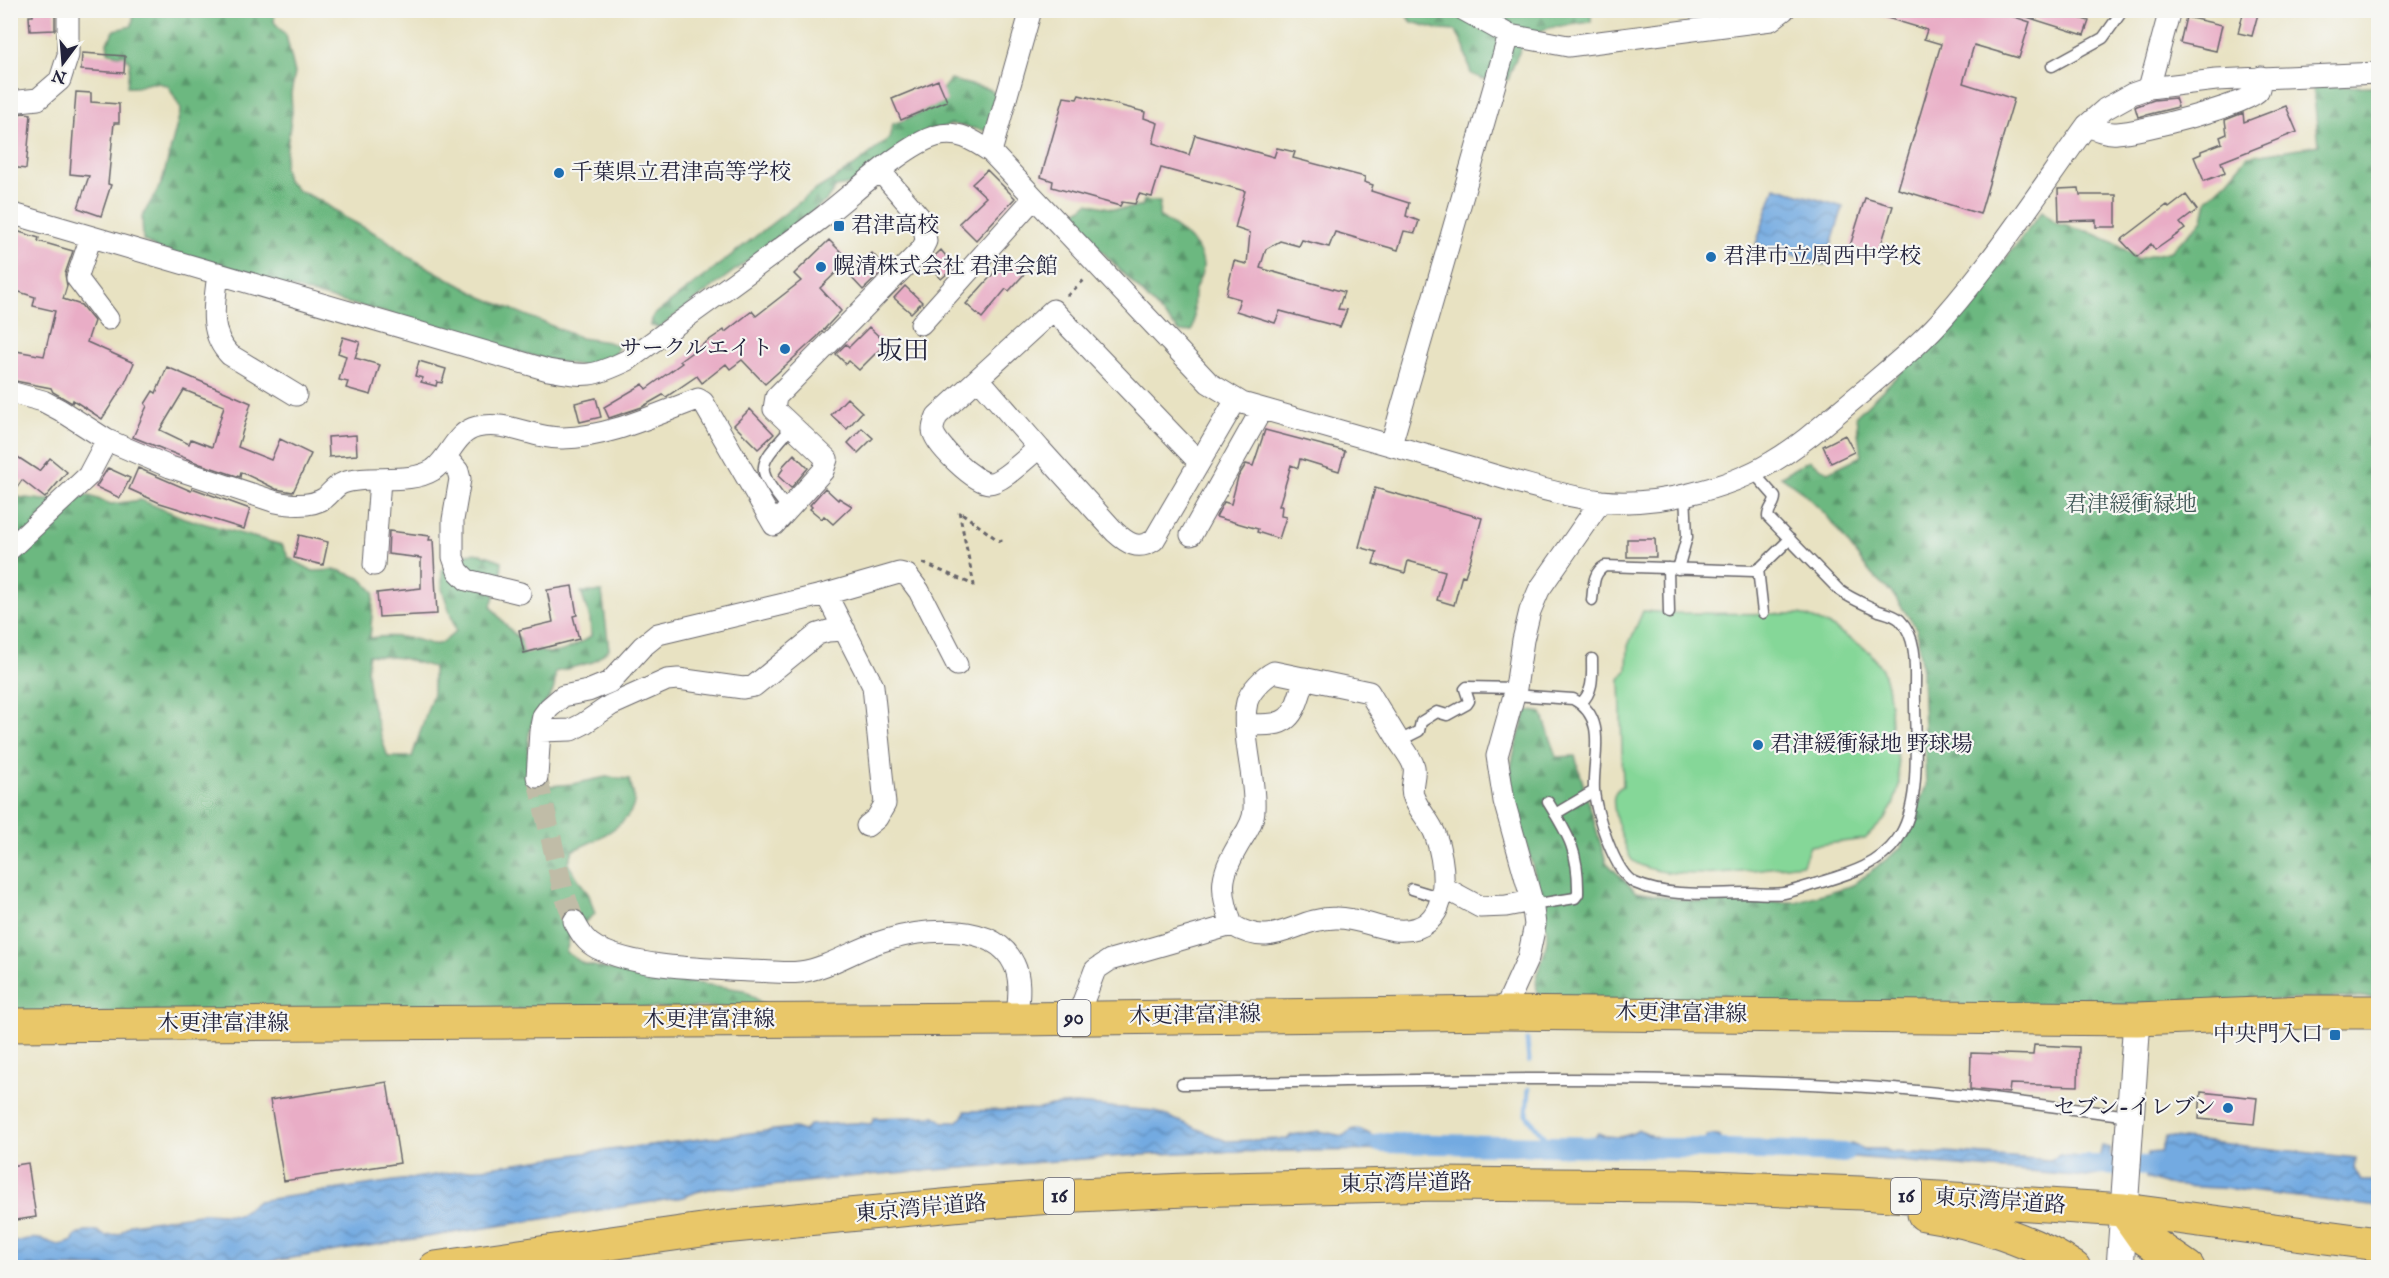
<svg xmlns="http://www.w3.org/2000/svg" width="2389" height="1278" viewBox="0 0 2389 1278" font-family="'IM FELL English','Noto Serif JP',serif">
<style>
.grass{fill:#85d798;stroke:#547c6a;stroke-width:1.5}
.forest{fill:url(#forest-firs);stroke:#476d5e;stroke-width:1.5;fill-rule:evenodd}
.water{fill:url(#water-waves);stroke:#4a668e;stroke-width:1.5}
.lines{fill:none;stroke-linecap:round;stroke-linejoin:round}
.stream{stroke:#73aae1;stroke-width:5}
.canal{stroke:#73aae1;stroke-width:20}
.building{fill:#e9adc6;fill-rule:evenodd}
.minor-tunnel{stroke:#c0bca7;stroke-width:21;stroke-dasharray:21 10;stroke-linecap:butt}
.service-casing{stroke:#67656a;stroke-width:13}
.minor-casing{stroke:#67656a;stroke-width:23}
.tertiary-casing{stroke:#67656a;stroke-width:29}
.primary-casing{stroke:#67656a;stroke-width:35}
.trunk-casing{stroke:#67656a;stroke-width:35}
.path{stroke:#67656a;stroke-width:3;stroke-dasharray:4.5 4.5;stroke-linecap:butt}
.service{stroke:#fff;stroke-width:10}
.minor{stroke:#fff;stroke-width:21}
.tertiary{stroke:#fff;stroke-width:27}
.primary{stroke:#e9c769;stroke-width:33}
.trunk{stroke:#e9c769;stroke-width:33}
.poi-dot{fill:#1f6fb2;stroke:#f6f6f2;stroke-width:2}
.labels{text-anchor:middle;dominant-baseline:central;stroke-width:4.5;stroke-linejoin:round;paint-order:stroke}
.shield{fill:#f6f6f2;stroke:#626272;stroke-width:1.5}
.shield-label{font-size:21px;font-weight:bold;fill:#22223b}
.poi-label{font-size:22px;fill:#22223b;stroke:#f6f6f2;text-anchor:start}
.park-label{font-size:22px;fill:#405857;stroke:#f6f6f2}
.street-label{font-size:22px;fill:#22223b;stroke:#f6f6f2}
.quarter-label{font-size:26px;fill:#22223b;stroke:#f6f6f2}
</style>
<defs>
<pattern id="forest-firs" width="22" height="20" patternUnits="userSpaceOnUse" patternTransform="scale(1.5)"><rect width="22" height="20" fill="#6cb880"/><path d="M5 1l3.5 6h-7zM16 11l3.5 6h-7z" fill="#58956a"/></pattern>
<pattern id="water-waves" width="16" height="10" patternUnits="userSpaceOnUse" patternTransform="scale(1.5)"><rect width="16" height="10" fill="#73aae1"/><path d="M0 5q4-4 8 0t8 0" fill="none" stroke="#5e8ab8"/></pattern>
</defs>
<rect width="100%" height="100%" fill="#f6f6f2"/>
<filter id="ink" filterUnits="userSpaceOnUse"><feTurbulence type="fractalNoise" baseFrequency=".0167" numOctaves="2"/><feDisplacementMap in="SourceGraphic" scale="12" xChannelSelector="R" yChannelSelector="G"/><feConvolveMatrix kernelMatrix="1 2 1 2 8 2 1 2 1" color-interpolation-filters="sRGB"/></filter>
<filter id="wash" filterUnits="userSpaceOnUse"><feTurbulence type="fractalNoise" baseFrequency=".008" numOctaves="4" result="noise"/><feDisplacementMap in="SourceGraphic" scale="24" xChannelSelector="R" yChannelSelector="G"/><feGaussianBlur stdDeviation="1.35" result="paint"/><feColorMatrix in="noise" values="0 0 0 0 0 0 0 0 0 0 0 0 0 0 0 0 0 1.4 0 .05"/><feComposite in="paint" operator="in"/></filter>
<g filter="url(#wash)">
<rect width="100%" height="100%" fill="#e8e2c2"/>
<path class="grass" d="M1643 611 1669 613 1801 614 1832 627 1870 652 1882 669 1887 685 1890 706 1891 728 1898 762 1899 785 1893 806 1884 820 1865 839 1810 846 1803 864C1761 868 1664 886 1632 860 1628 856 1616 820 1615 813 1613 803 1611 791 1623 786L1620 679 1627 670 1628 646Z"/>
<path class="forest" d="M134 11H275L274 22 286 35 295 73 291 93 292 112 284 167 287 180 297 190 321 201 346 218 384 238 407 256 482 297 581 338 608 342 618 346 614 361 585 366 548 360 494 346 445 328 332 299 158 249 143 240 142 217 162 182 181 109 168 86C145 77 144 90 127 87L130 61 108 51 107 42 115 30 132 26Z
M1403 11H1591V22C1537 30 1527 23 1508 80L1483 79 1471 74 1464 47 1456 31 1441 30 1412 22Z
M950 80 989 89 998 95 987 131 951 124 924 136 853 184 836 187 826 201 660 327 650 326 653 316 814 191 850 169 889 139 893 124C924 114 930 104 950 80Z
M2378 86V997L1983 1009 1543 1004C1525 976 1549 960 1547 934 1544 900 1533 868 1523 835 1517 817 1509 796 1510 777 1512 754 1520 732 1527 710L1542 713 1557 757 1575 756 1606 862 1636 892 1698 902H1795L1853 885 1901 848 1926 786 1922 673 1917 629 1892 593 1871 574 1827 516 1799 489 1781 476 1809 460 1828 472 1861 456 1856 416 1971 304 2042 211 2058 224 2090 232 2119 245 2137 259 2171 251 2203 220 2207 200 2228 180 2248 156 2319 145 2313 87Z
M1144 200 1160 202 1159 216C1175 227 1205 245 1203 268 1202 277 1195 285 1194 294 1192 308 1197 318 1192 331L1180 332 1062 210 1078 211 1088 203C1107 208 1122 212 1142 206Z
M87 495 111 504 141 500 184 518 282 545 289 558 313 571 338 570 360 578 374 592 370 638C383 636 395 636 408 638 433 641 433 654 456 631L442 589V570C468 549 472 550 502 561L501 574 491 606C501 621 524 648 543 652 560 656 577 645 591 636L590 619 581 592H602L609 649 593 662 555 672C556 697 548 696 537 714 526 729 527 752 529 769L549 786 573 784 606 777 629 779C631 786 635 796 634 802 632 824 591 843 573 850L568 864 589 895 595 914 571 933 566 952 584 964 632 974 744 990 767 1007 11 1014 10 496C37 500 61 503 87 495ZM369 655 401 658 433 667V693L412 757H388C379 732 362 679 369 655Z"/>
<path class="water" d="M1775 187 1843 207 1825 265 1756 244Z
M1076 1104 1155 1111 1226 1141 1287 1139 1291 1135 1319 1131 1343 1136C1360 1121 1362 1134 1378 1137 1387 1138 1398 1136 1407 1136V1150L1200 1152 1123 1156 867 1175 753 1188 718 1187 696 1192 684 1197 233 1267H11V1243C19 1241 31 1237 40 1239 56 1242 52 1249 73 1241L75 1236 85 1231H97L105 1236 119 1234 131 1224 206 1213 238 1215 258 1201 585 1153 783 1129 795 1128 804 1131 809 1125 856 1123 871 1124 874 1118 935 1116 944 1122H956L963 1117 965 1111 1040 1109 1051 1106Z
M1639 1130C1647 1132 1649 1135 1656 1138 1662 1140 1669 1139 1675 1139 1686 1139 1694 1142 1704 1143L1707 1136 1713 1135 1720 1137 1724 1145 1730 1149 1567 1146 1572 1139 1593 1140 1598 1133C1612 1139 1626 1138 1639 1130Z
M2165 1137 2356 1158 2355 1170 2361 1181H2378V1207L2232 1189 2166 1185 2146 1178 2148 1153 2160 1152Z
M1851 1144 1864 1149H1885L1891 1152 1937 1154 1946 1152 2049 1160 2060 1155 2099 1159 2102 1146 2111 1148 2107 1173 2087 1177 1819 1154V1152L1846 1148Z"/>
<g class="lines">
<path class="stream" d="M1527 1040 1529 1061
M1529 1089 1527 1115 1550 1145"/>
<path class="canal" d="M1381 1143 1730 1149 1844 1153
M2083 1165 2155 1166 2173 1168"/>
</g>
<g id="blocks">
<path class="building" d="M33 10H55V30L30 31 29 16H33Z
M1875 10H1993L2030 22 2019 58 1974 45 1963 83 2014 99 1980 214 1898 189 1941 44 1924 39 1927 30 1874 14Z
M2017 10H2053L2089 21 2084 35 2017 14Z
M2244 10H2259L2252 36 2238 33Z
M2186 17 2222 25 2216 51 2180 43Z
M82 53 125 56 124 73 81 70Z
M938 80 947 101 901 120 892 99Z
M76 92 91 93V102L119 104V123H114L108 184 111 185 101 216 78 208 89 176 70 174Z
M1079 95 1145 112 1144 118 1158 123 1153 143 1189 155 1195 135 1274 157 1277 148 1295 152 1293 158 1365 177 1364 182 1373 185 1371 191 1409 203 1406 216 1419 221 1415 233 1404 231 1398 250 1335 232 1329 247 1302 240 1299 246 1280 241 1266 249 1260 268 1344 292 1338 309 1347 310 1340 327 1280 311 1275 323 1236 311 1240 299 1226 295 1234 261 1247 264 1250 233 1235 228 1245 191 1161 168 1152 197 1139 194 1135 204 1122 202 1120 206 1052 187 1053 181 1041 177 1064 97 1077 99Z
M2175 98 2178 107 2138 117 2135 107 2137 106 2154 100Z
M2286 106 2297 132 2221 162 2225 173 2204 181 2194 157 2201 154V151L2222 143 2220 137 2227 134 2225 120 2243 113 2244 122Z
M24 113 31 114 26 169 10 167V115Z
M987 170 1015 198 976 240 959 223 986 197 972 184Z
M2079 188 2080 195H2116V227H2096V220L2059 221 2058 189Z
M2186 195 2197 210 2180 223 2185 229 2155 250 2151 244 2137 257 2121 240 2167 205 2169 208Z
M1865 198 1893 206 1878 255 1850 246Z
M13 230 39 238 38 241 73 251 65 274 67 286 63 299 81 305 94 321 87 342 134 363 124 385 102 419 73 400 72 403 53 392 51 388 10 380V350L44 356 55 311 33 306 35 297 10 289V238Z
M829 240 849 260 820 288 841 311 817 337 765 384 742 360 730 369 726 364 702 383 697 376 666 397 663 395 642 407 609 418 604 407 643 384 646 389 682 363 680 361 699 347 724 330 725 332 752 311 756 316 801 281 794 274Z
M941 250 955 267 941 279 927 263Z
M872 253 886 268 863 290 849 275Z
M1009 256 1026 272 1009 291 1006 289 982 318 966 304Z
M905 286 922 302 911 313 894 298Z
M869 327 886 343 859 370 849 361 846 364 836 354 846 344 849 347Z
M343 337 360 342 355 358 380 365 371 395 346 388 348 382 339 380 346 356 338 353Z
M419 361 446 369 442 383 437 382 436 386 421 382 423 378 415 376Z
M167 367 251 403 238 447 271 460 280 439 311 454 293 492 276 489 241 472 240 477 200 464 133 437 147 406 145 404 153 391 156 393ZM184 390 224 406 212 447 191 439 189 444 160 430Z
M596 398 601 417 580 422 575 403Z
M847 398 862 412 847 429 831 415Z
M750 409 774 434 758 449 734 425Z
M862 428 873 438 858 453 848 443Z
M1265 430 1345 451 1339 471 1300 459 1298 468 1291 465 1279 506H1282L1281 516 1286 517 1279 539 1257 532 1258 529 1216 517 1224 502 1231 504 1238 477 1246 464 1253 466Z
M356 435 357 455 329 457 328 437Z
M1845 435 1854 452 1831 463 1823 446Z
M10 452 39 471 50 458 67 472 45 498 22 480 10 498Z
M794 454 808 468 791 488 778 476 783 469 782 467Z
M108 468 130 478 120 498 96 487Z
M138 468 191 491 192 488 250 509 244 529 160 503 129 489Z
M825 488 838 500 839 498 852 506 833 524 824 516 822 519 810 509 812 507 810 505Z
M1375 488 1482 518 1471 558 1465 576 1462 575 1454 605 1437 600 1445 571 1408 561 1405 573 1373 564 1377 552 1359 547Z
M389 531 430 536 429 540H433L437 614 379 617 377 593 421 588V558L388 554Z
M299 535 328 542 323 565 294 558Z
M1627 539H1655L1656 557H1627Z
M572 586 577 615 573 616 579 639 524 653 519 630 553 622 547 590Z
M2034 1045 2079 1047 2078 1086 2010 1084 2009 1093 1970 1089 1971 1053 2033 1055Z
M387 1082 400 1163 284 1181 270 1100Z
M2201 1092 2257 1098 2254 1124 2199 1119Z
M28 1163 36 1217 10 1221V1166Z"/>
</g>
</g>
<g filter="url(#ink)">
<use href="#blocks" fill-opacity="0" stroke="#67656a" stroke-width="1.5"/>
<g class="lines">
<path class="minor-tunnel" d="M537 777 563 890 574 921"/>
<g class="service-casing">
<path id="service" d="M2052 66 2103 38 2123 10
M788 509C753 466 757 467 793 426
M1668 568 1669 613
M1678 569 1687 537 1685 493
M1758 569 1763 613
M1592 600C1594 587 1592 573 1605 566L1754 571 1761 567 1790 539
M1514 695 1573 699C1609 718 1592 758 1594 790 1595 811 1615 874 1635 883 1669 898 1712 893 1748 893 1759 893 1773 895 1784 893 1794 891 1805 887 1815 884 1844 875 1878 867 1897 840 1922 806 1915 742 1915 702 1914 676 1920 640 1900 620 1895 615 1885 613 1879 611 1865 604 1851 599 1839 590L1768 517C1768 508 1775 505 1775 497L1753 472
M1581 703C1594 691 1592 676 1592 659
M1399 741 1419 731 1421 722 1437 712 1447 715 1467 704 1469 701 1465 689 1467 687 1516 688
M1555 814 1594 791
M1412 889 1432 895 1441 894
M1532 905 1575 898 1578 894C1579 852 1569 836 1548 802
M1182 1084C1405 1080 1628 1074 1850 1086 1944 1091 2037 1105 2131 1116"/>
</g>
<g class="minor-casing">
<path id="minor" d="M1464 10 1509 35 1568 46 1771 20 1784 10
M2149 88 2170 10
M10 102 38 99 60 80 68 55V10
M2087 125C2097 130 2106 134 2117 133 2138 132 2248 105 2258 91 2260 88 2260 81 2261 77
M991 152 1031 10
M10 213 548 370C586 377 593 377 628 360 693 312 760 265 824 216 852 195 904 145 936 136 958 130 973 140 991 152L1209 383 1242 403C1312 423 1382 443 1453 463 1501 477 1551 494 1601 501 1653 507 1728 489 1772 462 1806 442 1835 414 1865 390 1891 367 1921 344 1944 317 1996 258 2040 190 2087 125L2105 109 2132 94 2149 88 2216 80 2378 73
M91 237 77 278 108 319
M218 273C215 302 207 332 230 355L296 395
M921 324 1034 198
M979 379 1039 448
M10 392 43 401 60 410 107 440 170 467 276 502C291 505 311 507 325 498 331 493 335 486 343 483 368 474 409 485 433 470 450 458 455 432 477 427 507 420 533 439 563 438 609 437 654 415 698 399L703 402 774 525 823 471 827 459 774 409 776 397 922 249 926 241 923 221 880 171
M1391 445 1509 35
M446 457 458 471 460 479 453 520V557L458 571 467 580 520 593
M1199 462 1053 310 937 416C935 421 933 425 933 430 934 444 975 483 989 483 1002 483 1028 456 1039 448L1115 532C1127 543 1138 551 1154 540L1236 400
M1191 535 1262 409
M10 549 88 476 107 440
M374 565 380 479
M826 594 873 686 885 804 877 818 867 826
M1274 672 1369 692C1379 709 1390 726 1400 743 1405 750 1412 759 1414 767 1416 777 1409 788 1414 798 1419 811 1430 821 1435 834 1445 860 1452 916 1417 928 1389 937 1364 917 1336 918 1294 918 1275 951 1232 925 1218 887 1221 873 1242 839 1248 830 1254 818 1254 809 1256 778 1240 731 1247 702 1250 691 1264 677 1274 672Z
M1247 724C1292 728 1293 717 1305 678
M540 731 571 730 583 724 611 705 667 680 678 679 743 688 754 686 818 634 828 631 845 630
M537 777 540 731 543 716 549 708 563 696 588 691 610 682 642 647 658 634 826 594 899 573 907 575 919 591 957 665
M1443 887 1480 907 1506 906 1532 901
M574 921C580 932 585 942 597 948 640 969 702 968 750 971 766 971 784 974 800 972 830 968 857 948 886 940 924 929 994 921 1014 964 1022 980 1018 1002 1017 1019
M1503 1013 1528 958 1535 925 1532 901 1504 801 1497 756 1516 688 1523 640 1530 611 1539 590 1601 501
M1077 1018 1095 970 1110 960 1232 925"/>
</g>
<g class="tertiary-casing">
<path id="tertiary" d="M2120 1268 2137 1019"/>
</g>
<g class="primary-casing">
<path id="primary" d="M10 1025 1017 1019 1503 1013 2137 1019 2306 1012H2378"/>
</g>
<g class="trunk-casing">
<path id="trunk" d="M2124 1210 2143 1237 2188 1268
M1924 1214C1971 1221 2035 1241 2074 1268
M435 1268 723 1227 974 1203 1078 1195 1185 1190 1438 1184 1687 1186 1860 1193 2124 1210 2378 1244"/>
</g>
<path class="path" d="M1067 296 1084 280
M923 563 974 585 959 511 999 541 1006 539"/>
<use href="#service" class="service"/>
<use href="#minor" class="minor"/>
<use href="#tertiary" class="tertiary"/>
<use href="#primary" class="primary"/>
<use href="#trunk" class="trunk"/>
</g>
</g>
<g class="poi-dot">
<circle cx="559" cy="173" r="6"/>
<rect x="833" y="220" width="12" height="12" rx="3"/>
<circle cx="1711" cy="257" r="6"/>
<circle cx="821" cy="267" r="6"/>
<circle cx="785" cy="349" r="6"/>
<circle cx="1758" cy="745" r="6"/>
<rect x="2329" y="1029" width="12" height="12" rx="3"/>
<circle cx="2228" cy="1108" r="6"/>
</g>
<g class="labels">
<g class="shield">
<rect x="1057.5" y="1000" width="33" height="36" rx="4.5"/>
<rect x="1044" y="1178" width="30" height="36" rx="4.5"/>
<rect x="1891" y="1178" width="30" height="36" rx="4.5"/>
</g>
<g class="shield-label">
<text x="1074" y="1018">90</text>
<text x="1059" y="1196">16</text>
<text x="1906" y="1196">16</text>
</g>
<g class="poi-label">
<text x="571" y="173">千葉県立君津高等学校</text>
<text x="851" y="226">君津高校</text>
<text x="1723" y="257">君津市立周西中学校</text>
<text x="833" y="267">幌清株式会社 君津会館</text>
<text x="773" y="349" text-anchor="end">サークルエイト</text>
<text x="1770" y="745">君津緩衝緑地 野球場</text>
<text x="2323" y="1035" text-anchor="end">中央門入口</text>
<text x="2216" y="1108" text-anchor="end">セブン-イレブン</text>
</g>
<g class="park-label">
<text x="2131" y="505">君津緩衝緑地</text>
</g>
<g class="street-label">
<text transform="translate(1681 1014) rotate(1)">木更津富津線</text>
<text transform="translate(1195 1016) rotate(-1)">木更津富津線</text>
<text x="709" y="1020">木更津富津線</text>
<text x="223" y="1024">木更津富津線</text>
<text transform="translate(1406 1184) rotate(-1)">東京湾岸道路</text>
<text transform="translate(2000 1202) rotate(4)">東京湾岸道路</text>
<text transform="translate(921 1209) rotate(-5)">東京湾岸道路</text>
</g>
<g class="quarter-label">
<text x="903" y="351">坂田</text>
</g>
</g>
<rect width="2389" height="1278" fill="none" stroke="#f6f6f2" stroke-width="36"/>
<g transform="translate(63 63) rotate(196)" stroke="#f6f6f2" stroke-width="4.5" paint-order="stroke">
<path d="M0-4.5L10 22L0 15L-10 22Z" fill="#22223b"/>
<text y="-9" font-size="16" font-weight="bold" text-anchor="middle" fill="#22223b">N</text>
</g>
</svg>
